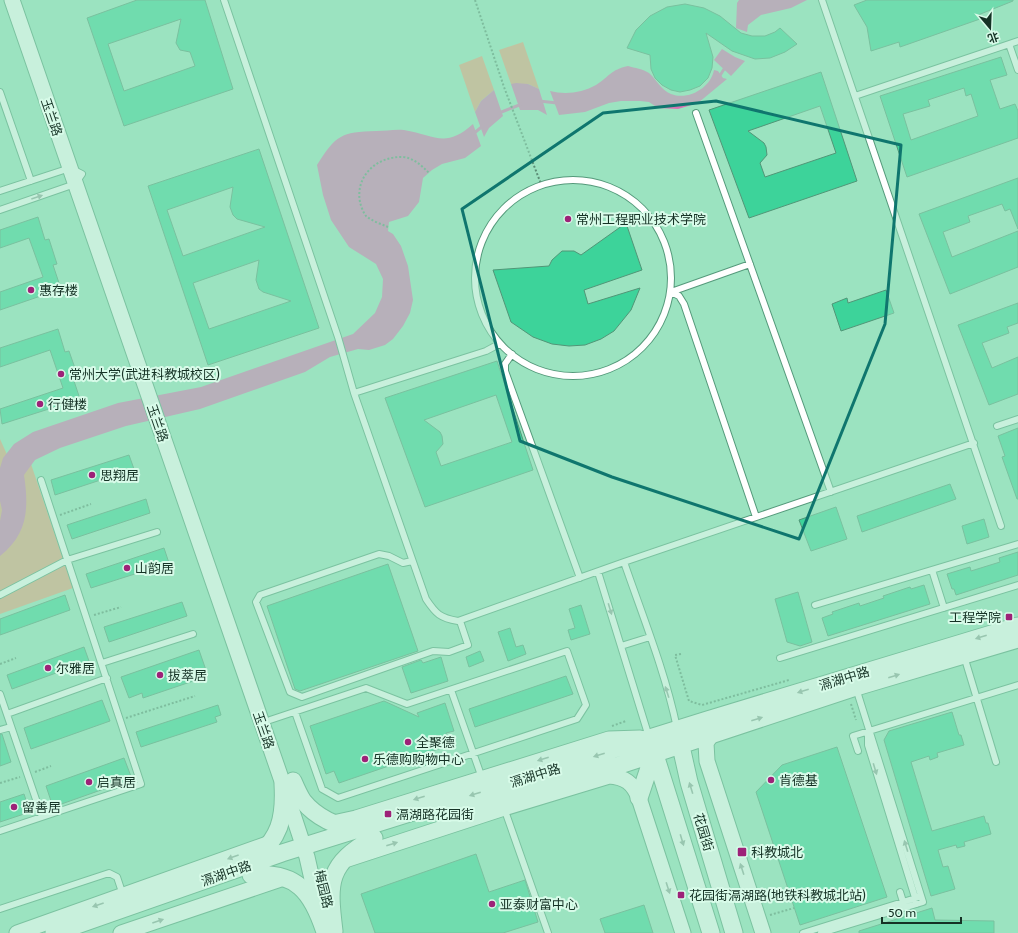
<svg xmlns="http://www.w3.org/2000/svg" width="1018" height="933" viewBox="0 0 1018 933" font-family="Cabin,'Noto Sans SC',sans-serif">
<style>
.green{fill:#ec9e7f}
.water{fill:#d972b3}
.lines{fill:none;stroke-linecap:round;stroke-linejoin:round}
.stream{stroke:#d972b3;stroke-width:3}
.building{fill:#3dd39a;stroke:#519677;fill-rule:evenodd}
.service-casing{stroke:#559a7b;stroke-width:8}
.tertiary-casing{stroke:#559a7b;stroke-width:17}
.secondary-casing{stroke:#559a7b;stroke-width:19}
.path{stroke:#5b8e76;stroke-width:2;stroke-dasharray:2 2;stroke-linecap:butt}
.service{stroke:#fff;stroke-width:6}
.tertiary{stroke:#fff;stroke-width:15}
.secondary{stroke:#fff;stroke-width:17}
.oneway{fill:#96a39d}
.marked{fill:none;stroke:#0f766e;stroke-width:3;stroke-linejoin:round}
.poi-dot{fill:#9d2278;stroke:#d8fbe9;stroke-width:1.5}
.labels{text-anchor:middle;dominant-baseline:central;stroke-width:4;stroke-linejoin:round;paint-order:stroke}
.street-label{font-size:13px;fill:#153225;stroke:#d8fbe9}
.poi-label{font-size:13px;fill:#153225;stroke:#d8fbe9;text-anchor:start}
</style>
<rect width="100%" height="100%" fill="#9be3c0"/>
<path class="green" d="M523 42 539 89 528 84H511L499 50Z
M482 56 494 90 481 101 475 112 459 65Z
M0 439 14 470 31 464 73 588 0 614Z"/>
<path class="water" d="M739 0H807L791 8 761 15 748 25 747 32 736 28 737 3Z
M722 49 735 57 745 61 731 76 714 60Z
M628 66C635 68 643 69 649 73 657 80 661 90 671 94 689 101 711 87 714 70L718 71 723 78 727 79 698 103 678 109 658 108 649 102 640 101H621L609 103 585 112 559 115 550 91C565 95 582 93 596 85 610 76 610 70 628 66Z
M516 83 528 84 539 89 547 115 538 110H520L511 84Z
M494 90 503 116 489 128 484 137 475 112 481 101Z
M473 124 481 146 465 158 442 164 432 170 423 178 419 202 408 216 389 222 388 231 393 234 401 246 408 266 413 300 410 313 403 326 393 339 385 345 369 350 358 349 330 357 305 372 200 409 126 426 60 448 35 460 24 475C29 508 28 534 0 556V521L2 510 0 501V468L3 458 14 444 33 432 118 403 201 387 353 334 375 313 382 297 383 279 376 264 349 247 331 220 323 195 317 165C336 135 341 132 376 131 385 131 395 129 404 130 435 135 445 149 473 124Z"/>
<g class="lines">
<path class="stream" d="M719 77 726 66
M539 101 557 103
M499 113 522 104
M473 134 484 125"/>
</g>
<path class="building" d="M137 0H205L233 89 124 126 87 18ZM181 19 176 43 180 50 190 52 195 66 124 91 108 44Z
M867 0H1013V1L978 15 980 19 900 47 899 42 871 51 867 27 854 5Z
M685 4 704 8 720 16 741 33 752 36H765L775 32 780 28 797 44 785 52 770 58 755 59 732 51 706 33 713 57 712 68 708 78 700 86 690 90 680 92 671 90 662 85 655 78 651 69 650 55 627 48 636 30 650 16 667 7Z
M1001 57 1007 75 990 80 1000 109 1015 104 1018 111V138L907 177 880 96ZM964 88 966 96 971 94 978 116 911 140 903 114 930 106 928 100Z
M821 72 857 181 749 218 709 110ZM820 106 836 153 765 177 760 163 767 155 766 147 764 143 748 131Z
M259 149 319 328 208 365 148 186ZM233 187 230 207 233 215 237 219 265 227 183 256 167 210ZM259 260 256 280 259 289 263 292 291 301 209 329 193 283Z
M1018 178V229L1010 209 1005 211 1002 204 968 216 970 222 943 232 952 257 1018 231V267L950 294 919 214Z
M38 217 45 240 49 239 57 264 53 265 61 289 0 310V292L43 277 29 238 0 248V230Z
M626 223 642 270 584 290 588 304 640 288 631 310 614 331 601 339 585 345 569 346 552 344 533 337 511 322 493 270 549 266 552 260 562 251H574L581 255Z
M886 290 894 313 841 331 832 304 847 298 848 303Z
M1018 303V323L1007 327 1009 333 982 343 992 368 1018 357V394L989 405 958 325Z
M58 329 65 352 69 351 77 374 72 375 80 399 2 424 0 409 63 388 50 350 0 367V348Z
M497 361 533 470 425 507 385 398ZM496 395 512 442 441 466 436 452 443 444 442 436 440 432 424 420Z
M1018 428V499H1017L1002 457 1005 456 998 436Z
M129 455 134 469 55 495 51 480Z
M950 484 956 499 862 532 857 516Z
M146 499 150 513 72 539 67 525Z
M836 507 847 539 811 551 799 520Z
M984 519 989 537 967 544 962 526Z
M164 548 169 563 91 588 86 574Z
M1018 552V575L956 595 954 589H952L947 574 970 567 971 571 1000 562 999 558Z
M388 564 418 651 300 691 295 689 267 606Z
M924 585 930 604 828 636 822 618 833 614 832 612 859 603 860 606 884 598 883 596 910 587 911 589Z
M798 592 812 642 800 646 787 642 775 599Z
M65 595 70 610 0 635V619Z
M182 602 187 616 109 642 104 627Z
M581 605 590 634 571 640 568 630 575 628 569 609Z
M510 628 516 647 523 645 526 654 508 661 498 632Z
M84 647 89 661 12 689 7 675Z
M199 650 208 676 143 698 142 693 129 698 121 677Z
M480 651 484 661 469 667 466 657Z
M441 657 448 681 411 693 402 667 421 660 423 663Z
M566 676 573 694 475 727 469 709Z
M102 700 110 721 31 749 24 728Z
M384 701 419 717 417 713 445 703 454 731 446 733 450 745 339 783 334 771 326 774 310 726Z
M218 705 221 715 215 717 217 722 141 747 136 732Z
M952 712 959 735H961L964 745 937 753 938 757 930 760 929 756 911 762 932 831 984 816 986 823H988L991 834 964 842 965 846 957 848 956 845 938 850 943 867 948 866 955 889 931 896 884 740 889 731Z
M0 734H2L11 762 0 766Z
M837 747 887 897 800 925 756 792 782 765Z
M124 758 132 779 53 807 46 786Z
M24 794 30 812 0 822V802Z
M476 854 489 892 525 880 538 922 503 933H375L361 894Z
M644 905 653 933H605L600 919Z
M932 908 935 920 994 921V933H859V931Z"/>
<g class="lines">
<g class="service-casing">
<path id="service" d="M224 0 338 337 354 393 426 599C436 614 440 618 458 621L624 562 974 443
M822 0 1001 526
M1009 44 1018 70
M0 92 31 181
M855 96 1018 41
M696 113 831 492
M475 278a98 98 0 1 1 196 0a98 98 0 1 1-196 0Z
M0 191 70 168 82 174 75 184 0 210
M671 292 679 296 684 304 756 517
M671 292 750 264
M512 354 505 364V371L580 578
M354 393 486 351 499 344
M997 426 1018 419
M412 561 403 563 389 556 379 554 260 595 256 602 290 692 302 697 433 651 449 652 468 645 460 621
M624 562C643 617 665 671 677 728
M932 570 944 608
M598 572 649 737
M0 595 67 560 157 532
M815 605 1018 544
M621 646 650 637
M964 656 996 762
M780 658 1018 585
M102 663 193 634
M451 690 482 778
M0 694 42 817
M7 714 107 678
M270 720 366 688 407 704 567 651 586 705 577 719 338 798 322 789 295 712
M0 730 11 727
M868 733V745L917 904
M858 751 853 736 1018 685
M504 808 548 933
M0 831 141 784 41 480
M900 892 904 905
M0 909 109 873 117 877 123 895
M803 933 919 897
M821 933 923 902 856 688"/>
</g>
<g class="tertiary-casing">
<path id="tertiary" d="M12 0 283 784 307 857 319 910
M712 734 706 743 707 761 763 933
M333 823 356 818 609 739 640 738
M348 859 504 808 609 776C625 777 633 783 639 798L683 933
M17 933 270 843
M121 933 284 878"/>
</g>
<g class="secondary-casing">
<path id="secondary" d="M678 733 689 782 734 933
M651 742 711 933
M293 781C296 788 299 795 303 801 315 816 338 829 358 828
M639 798 654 753
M446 815 566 778 617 766 856 687 1018 639
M252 862C280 838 285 819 283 784
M251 875C297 871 312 892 325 932
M334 931C328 882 327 864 374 838
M54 933 282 853 707 720 1018 626"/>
</g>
<path class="path" d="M475 0 504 87 541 184
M388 227C381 224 372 221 366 216 363 212 361 206 360 202 355 176 377 156 403 157 414 158 422 166 429 173
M60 515 91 504
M94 615 121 607
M681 654 675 655 689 701 702 705 789 680
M0 664 16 658
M851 704 856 720
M126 718 195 696
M612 726 626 721
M35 772 51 766
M0 783 20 777
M770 915 794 908"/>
<use href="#service" class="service"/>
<use href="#tertiary" class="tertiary"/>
<use href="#secondary" class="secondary"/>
</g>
<defs><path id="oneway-solid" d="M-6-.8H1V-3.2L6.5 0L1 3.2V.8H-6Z"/></defs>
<g class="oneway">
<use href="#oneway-solid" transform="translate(37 197) rotate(-19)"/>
<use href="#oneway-solid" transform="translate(610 609) rotate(73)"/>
<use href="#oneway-solid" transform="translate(981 637) rotate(163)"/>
<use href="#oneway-solid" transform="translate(894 676) rotate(-17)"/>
<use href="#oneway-solid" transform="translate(803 691) rotate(163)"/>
<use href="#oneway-solid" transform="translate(667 692) rotate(-108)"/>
<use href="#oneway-solid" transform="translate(757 719) rotate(-18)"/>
<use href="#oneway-solid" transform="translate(599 755) rotate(163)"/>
<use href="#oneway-solid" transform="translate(543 759) rotate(163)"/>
<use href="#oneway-solid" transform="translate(875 769) rotate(73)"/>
<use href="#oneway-solid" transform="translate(691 788) rotate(-107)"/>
<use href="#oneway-solid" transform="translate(475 794) rotate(163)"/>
<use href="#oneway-solid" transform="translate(419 798) rotate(162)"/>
<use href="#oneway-solid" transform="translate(682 840) rotate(73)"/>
<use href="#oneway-solid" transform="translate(392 844) rotate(-18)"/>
<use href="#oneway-solid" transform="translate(906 846) rotate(-107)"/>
<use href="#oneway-solid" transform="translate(233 857) rotate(160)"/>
<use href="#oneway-solid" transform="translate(742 869) rotate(-108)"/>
<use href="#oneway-solid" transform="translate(668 888) rotate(72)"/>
<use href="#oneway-solid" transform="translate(98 905) rotate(161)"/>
<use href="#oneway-solid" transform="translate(158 921) rotate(-19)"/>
</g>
<path d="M0 0H1018V933H0ZM716 101 901 145 885 324 799 539 612 477 520 441 462 209 603 113Z" fill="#9be3c0" fill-opacity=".55" fill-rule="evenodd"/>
<path class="marked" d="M716 101 901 145 885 324 799 539 612 477 520 441 462 209 603 113Z"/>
<g class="poi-dot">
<circle cx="568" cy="219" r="4"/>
<circle cx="31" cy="290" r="4"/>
<circle cx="61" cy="374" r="4"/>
<circle cx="40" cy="404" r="4"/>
<circle cx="92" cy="475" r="4"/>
<circle cx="127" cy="568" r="4"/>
<rect x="1005" y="613" width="8" height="8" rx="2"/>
<circle cx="48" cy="668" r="4"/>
<circle cx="160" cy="675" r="4"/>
<circle cx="408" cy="742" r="4"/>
<circle cx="365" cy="759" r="4"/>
<circle cx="771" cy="780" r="4"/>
<circle cx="89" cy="782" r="4"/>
<circle cx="14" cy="807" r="4"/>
<rect x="384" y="810" width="8" height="8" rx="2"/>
<rect x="737" y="847" width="10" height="10" rx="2"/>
<rect x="677" y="891" width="8" height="8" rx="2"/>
<circle cx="492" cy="904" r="4"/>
</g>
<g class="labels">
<g class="street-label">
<text transform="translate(52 117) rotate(71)">玉兰路</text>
<text transform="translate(158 423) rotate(71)">玉兰路</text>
<text transform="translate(844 678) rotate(-17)">滆湖中路</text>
<text transform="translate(264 730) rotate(71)">玉兰路</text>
<text transform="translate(535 775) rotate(-17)">滆湖中路</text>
<text transform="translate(704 832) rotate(73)">花园街</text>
<text transform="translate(226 873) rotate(-19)">滆湖中路</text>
<text transform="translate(324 889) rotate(76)">梅园路</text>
</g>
<g class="poi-label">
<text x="576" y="219">常州工程职业技术学院</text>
<text x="39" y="290">惠存楼</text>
<text x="69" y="374">常州大学(武进科教城校区)</text>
<text x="48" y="404">行健楼</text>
<text x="100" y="475">思翔居</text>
<text x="135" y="568">山韵居</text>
<text x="1001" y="617" text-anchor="end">工程学院</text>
<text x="56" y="668">尔雅居</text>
<text x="168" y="675">拔萃居</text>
<text x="416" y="742">全聚德</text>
<text x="373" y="759">乐德购购物中心</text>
<text x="779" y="780">肯德基</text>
<text x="97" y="782">启真居</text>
<text x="22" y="807">留善居</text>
<text x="396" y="814">滆湖路花园街</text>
<text x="751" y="852">科教城北</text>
<text x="689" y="895">花园街滆湖路(地铁科教城北站)</text>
<text x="500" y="904">亚泰财富中心</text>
</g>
</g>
<g transform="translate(990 28) rotate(161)" stroke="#d8fbe9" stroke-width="3" paint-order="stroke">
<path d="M0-3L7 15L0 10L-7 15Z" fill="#153225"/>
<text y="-6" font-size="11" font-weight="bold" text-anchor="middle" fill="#153225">北</text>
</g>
<path d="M882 917v6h79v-6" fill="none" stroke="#153225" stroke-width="2"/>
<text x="888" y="917" font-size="12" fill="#153225" stroke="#d8fbe9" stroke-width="3" paint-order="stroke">50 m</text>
</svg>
